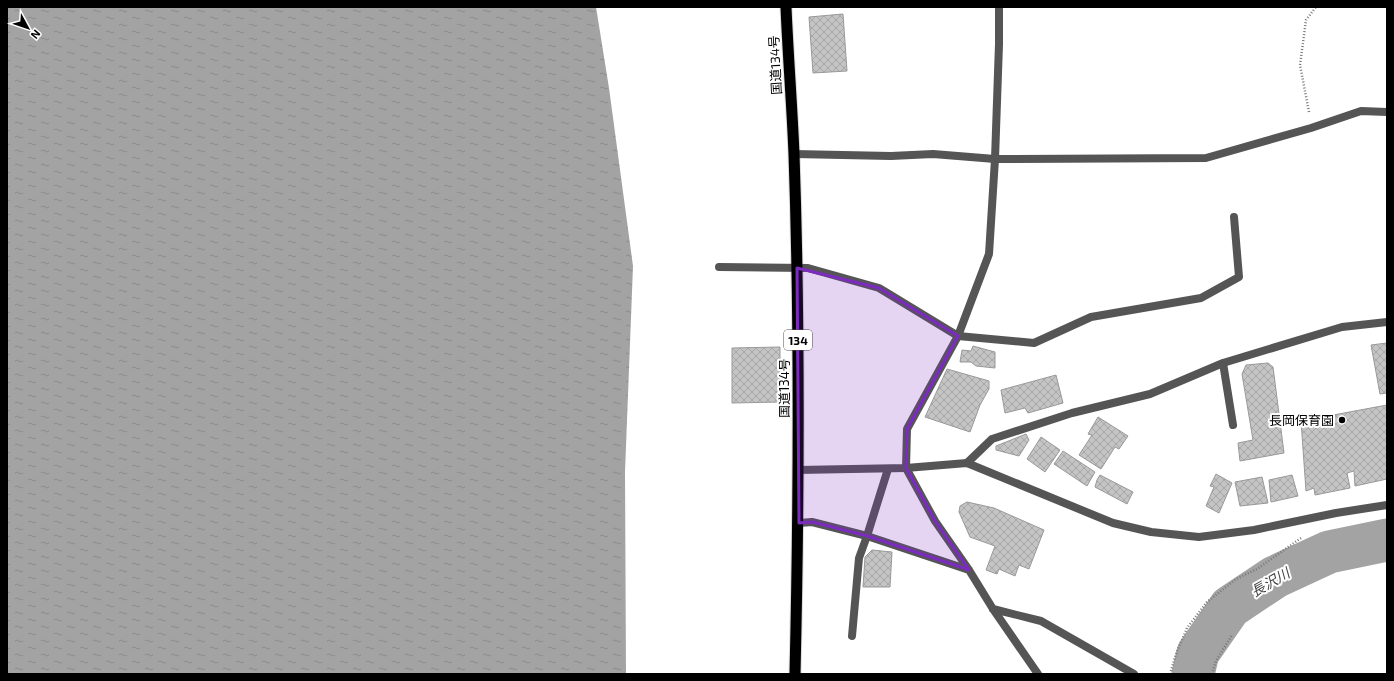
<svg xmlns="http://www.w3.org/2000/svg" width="1394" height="681" viewBox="0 0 1394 681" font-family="'Exo 2','Noto Sans JP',sans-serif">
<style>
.water{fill:url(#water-ripples)}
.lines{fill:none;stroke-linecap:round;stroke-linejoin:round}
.river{stroke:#a3a3a3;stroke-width:43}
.building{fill:url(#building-cross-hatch);stroke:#999}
.trunk-casing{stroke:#dbdbdb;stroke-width:13}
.path{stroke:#777;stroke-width:2.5;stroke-dasharray:1 2;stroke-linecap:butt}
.service{stroke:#555;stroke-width:8}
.minor{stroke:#555;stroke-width:8}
.tertiary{stroke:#555;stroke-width:8}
.trunk{stroke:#000;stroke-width:11}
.marked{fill:#7b2cbf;fill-opacity:0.2;stroke:#7b2cbf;stroke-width:3;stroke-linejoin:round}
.poi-dot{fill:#000;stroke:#fff;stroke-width:1.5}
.labels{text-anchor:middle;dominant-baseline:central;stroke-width:4;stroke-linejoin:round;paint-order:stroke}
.shield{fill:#fff;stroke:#4c4c4c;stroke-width:1}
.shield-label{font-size:12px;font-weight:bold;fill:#000}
.street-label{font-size:13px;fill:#000;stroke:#fff}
.poi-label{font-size:13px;fill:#000;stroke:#fff;text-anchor:end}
.water-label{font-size:14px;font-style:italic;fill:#444;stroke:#fff}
</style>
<defs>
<pattern id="water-ripples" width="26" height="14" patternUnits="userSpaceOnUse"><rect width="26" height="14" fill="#a3a3a3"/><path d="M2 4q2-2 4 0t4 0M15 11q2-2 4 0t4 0" fill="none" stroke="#8b8b8b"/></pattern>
<pattern id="building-cross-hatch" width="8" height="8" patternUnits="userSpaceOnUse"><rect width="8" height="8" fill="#c4c4c4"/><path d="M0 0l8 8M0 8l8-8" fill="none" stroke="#a7a7a7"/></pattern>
</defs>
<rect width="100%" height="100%" fill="#fff"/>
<path class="water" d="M7 7H596L609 88 633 266 625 472 626 674H7Z"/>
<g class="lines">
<path class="river" d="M1193 674 1198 653 1230 607 1275 577 1329 552 1387 540"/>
</g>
<path class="building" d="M843 14 847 71 813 73 809 17Z
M1387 343V393L1380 394 1371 345Z
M973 346 995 352V368L976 366 971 362H960L962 350 971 351Z
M780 347V402L732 403V348Z
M1268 363 1273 367 1284 453 1240 461 1238 443 1253 440 1242 374 1246 365Z
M947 369 989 381V389L980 405 970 432 925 417Z
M1056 375 1063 403 1028 413 1025 408 1005 413 1001 390Z
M1387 405V479L1355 486 1354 471 1347 473 1350 488 1315 495 1314 488 1306 491 1301 421Z
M1098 417 1128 436 1119 449 1115 447 1101 469 1079 455 1092 435 1088 434Z
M1026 434 1029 440 1019 456 996 450V446Z
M1041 437 1060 450 1045 472 1027 459Z
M1063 451 1095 472 1087 486 1054 464Z
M1216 474 1232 483 1219 513 1206 506 1214 487 1210 486Z
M1100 475 1133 492 1127 504 1095 487 1097 480Z
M1292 475 1298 496 1271 502 1269 480Z
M1262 477 1268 503 1240 506 1235 482Z
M967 502 994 508 1044 530 1029 569 1019 565 1015 576 999 569 997 574 986 570 995 546 970 537 959 512 960 506Z
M872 550 892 552 890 587H863L865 557Z"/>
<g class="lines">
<g class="trunk-casing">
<path id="trunk" d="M786 7C788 56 792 105 794 154 800 327 799 501 795 674"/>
</g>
<path class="path" d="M1309 112 1300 65 1306 20 1316 7
M1170 674 1176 654 1187 628 1207 602 1236 579 1257 569 1301 538
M1212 674 1216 661 1232 635"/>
<path class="service" d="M794 154 891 156 933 154 995 159 1206 158 1311 128 1361 111 1387 112
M1223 363 1233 425
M967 463 992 439 1072 413 1150 394 1223 363 1342 327 1387 322"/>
<path class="minor" d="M999 7V44L995 159 989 254 958 336 907 429 906 468 935 521 969 570 993 609 1038 674
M719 267 808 268 879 288 958 336 1034 343 1091 317 1201 298 1239 277 1234 217
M799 523 812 522 867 536 969 570
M993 609 1041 621 1134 674
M852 636 859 558 867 536 888 469"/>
<path class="tertiary" d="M798 470 906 468 967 463 1113 523 1151 532 1199 537 1254 530 1336 513 1387 505"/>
<use href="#trunk" class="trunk"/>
</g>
<path class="marked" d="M797 268 879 288 958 336 907 429 906 468 935 521 969 570 867 536 812 522 799 523Z"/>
<circle class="poi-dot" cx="1342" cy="420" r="4"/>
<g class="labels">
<rect class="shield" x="784" y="330" width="28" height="20" rx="3"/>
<g class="shield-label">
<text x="798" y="340">134</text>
</g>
<g class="street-label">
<text transform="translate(775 65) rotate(-93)">国道134号</text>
<text transform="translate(784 388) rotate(-90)">国道134号</text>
</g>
<g class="poi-label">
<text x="1334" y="420">長岡保育園</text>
</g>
<g class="water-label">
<text transform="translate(1270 582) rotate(-30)">長沢川</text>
</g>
</g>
<rect width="1394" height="681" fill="none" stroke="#000000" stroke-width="16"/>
<g transform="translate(28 28) rotate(130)" stroke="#ffffff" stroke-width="3" paint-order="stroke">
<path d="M0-3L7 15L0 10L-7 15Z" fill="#000000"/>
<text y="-6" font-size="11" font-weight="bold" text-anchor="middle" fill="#000000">N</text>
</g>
</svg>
